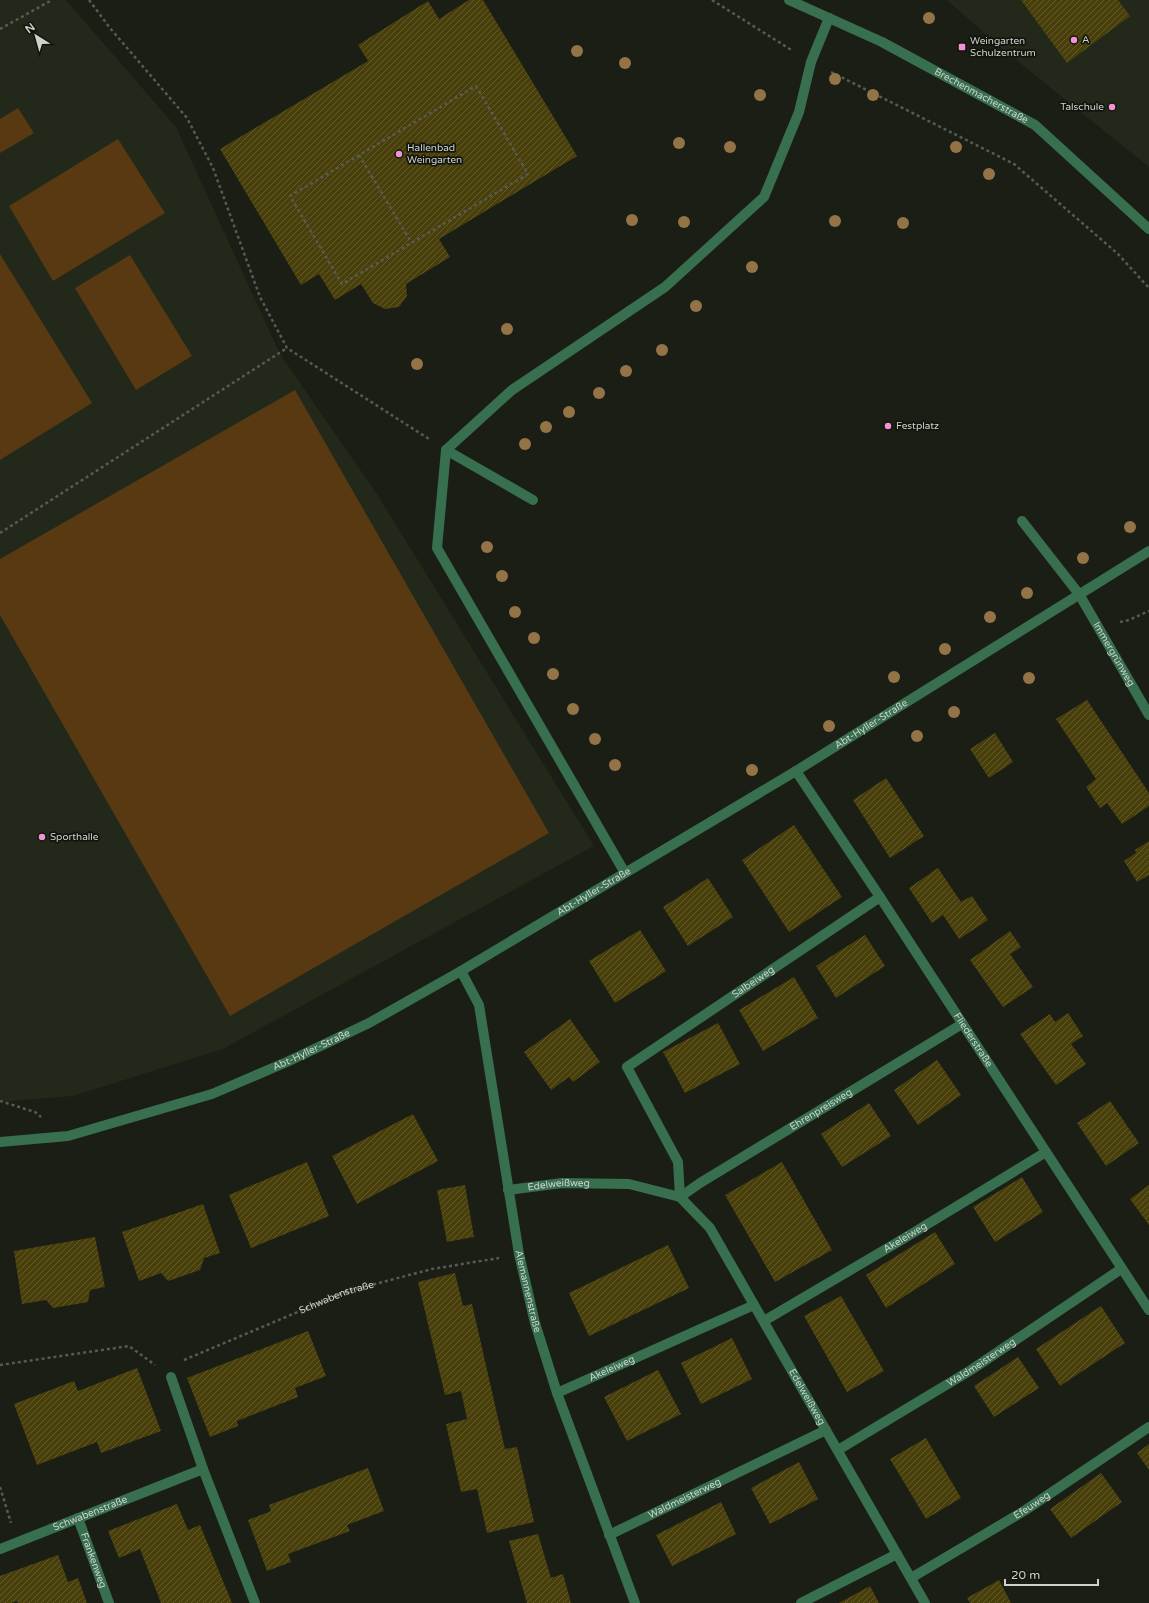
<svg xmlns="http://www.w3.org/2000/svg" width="1149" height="1603" viewBox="0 0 1149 1603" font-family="'Varela Round',sans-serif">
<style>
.built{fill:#22281a}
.grass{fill:#583912}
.building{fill:url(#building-hatch)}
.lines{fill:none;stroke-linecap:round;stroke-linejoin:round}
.path{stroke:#575b53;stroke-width:2.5;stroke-dasharray:3 3;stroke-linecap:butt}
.minor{stroke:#376f4f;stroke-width:10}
.tree{fill:#947347}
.poi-dot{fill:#f491d3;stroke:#11150d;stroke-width:1.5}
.labels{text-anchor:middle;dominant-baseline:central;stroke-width:3.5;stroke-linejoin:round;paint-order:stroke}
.poi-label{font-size:10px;fill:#cfd2cc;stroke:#11150d;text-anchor:start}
.street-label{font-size:10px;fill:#cfd2cc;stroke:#11150d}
</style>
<defs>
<pattern id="building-hatch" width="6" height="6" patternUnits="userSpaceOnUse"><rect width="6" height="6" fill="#483f0b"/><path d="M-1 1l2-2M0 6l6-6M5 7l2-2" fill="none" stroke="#615a2d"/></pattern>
</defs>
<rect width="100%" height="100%" fill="#1a1e15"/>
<path class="built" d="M0 0H66L176 127 280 354 377 494 594 846 223 1049 73 1096 0 1102Z
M947 0H1149V167L1000 47Z"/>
<path class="grass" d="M18 108 34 133 0 153V119Z
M118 139 165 213 53 281 9 206Z
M0 254 92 403 0 460Z
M130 255 192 356 136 390 75 288Z
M295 390 549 833 230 1016 0 615V559Z"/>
<path class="building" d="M469 0H483L577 156 439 239 450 257 406 284 407 296 399 307 385 309 373 303 361 284 335 300 319 274 301 285 220 149 368 61 358 45 428 1 439 19Z
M1021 0H1118L1130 16 1067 63Z
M1087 700 1149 793V806L1122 824 1107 803 1100 808 1086 787 1096 779 1056 719Z
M995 733 1013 762 989 778 970 749Z
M886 778 924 836 890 858 853 800Z
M794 825 842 897 789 932 742 860Z
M1149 841V875L1137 882 1124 861 1136 853 1135 850Z
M938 868 961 902 972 896 988 920 959 939 943 915 932 923 909 888Z
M708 878 733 917 688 946 663 907Z
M640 930 666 971 615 1003 589 961Z
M1010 931 1021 947 1010 954 1033 987 1003 1007 970 960Z
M865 935 885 966 836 998 816 966Z
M794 977 818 1018 763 1051 739 1010Z
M1068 1013 1083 1036 1071 1044 1086 1064 1056 1085 1020 1034 1050 1014 1055 1022Z
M570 1019 600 1062 573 1082 569 1077 551 1090 524 1052Z
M718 1023 740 1064 685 1093 663 1052Z
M937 1060 961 1095 918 1125 894 1090Z
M1110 1101 1139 1143 1106 1166 1077 1123Z
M869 1103 891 1136 842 1167 821 1134Z
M413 1114 438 1161 357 1204 332 1156Z
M307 1162 329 1216 251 1248 229 1195Z
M782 1162 832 1250 775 1282 725 1195Z
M1022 1177 1043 1212 995 1242 973 1207Z
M465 1185 474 1237 447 1242 437 1190Z
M1149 1185V1225L1130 1199Z
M203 1204 220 1253 204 1258 200 1270 168 1281 161 1273 139 1281 122 1232Z
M935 1232 955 1264 886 1308 866 1275Z
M95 1237 105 1287 90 1290 88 1302 53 1308 46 1300 22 1304 14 1251Z
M668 1245 689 1288 589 1336 569 1293Z
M455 1273 463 1306 472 1304 505 1449 517 1447 534 1522 487 1533 477 1489 461 1492 446 1424 467 1419 461 1391 445 1395 418 1282Z
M841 1296 884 1371 847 1392 804 1316Z
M1101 1306 1125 1343 1060 1386 1036 1349Z
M308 1331 326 1376 295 1388 298 1397 237 1421 238 1426 210 1437 187 1378Z
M732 1338 752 1379 701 1404 681 1363Z
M1018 1357 1039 1388 994 1417 974 1386Z
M137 1368 161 1431 101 1453 97 1442 37 1465 14 1404 74 1381 78 1391Z
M658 1370 681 1414 627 1441 604 1397Z
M926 1438 961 1498 926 1519 890 1459Z
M1149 1444V1470L1137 1453Z
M799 1462 818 1499 770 1524 751 1488Z
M368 1468 384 1511 347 1525 350 1531 288 1554 291 1562 267 1571 248 1520 271 1511 269 1505Z
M1101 1473 1122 1502 1071 1538 1050 1509Z
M721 1502 736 1534 672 1566 656 1535Z
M177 1504 188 1530 200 1525 232 1603H161L140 1549 119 1558 108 1531Z
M538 1534 551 1578 563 1574 571 1603H527L509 1541Z
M58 1555 68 1582 78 1578 87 1603H18L17 1601 11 1603H0V1576Z
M999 1580 1011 1603H970L967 1598Z
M870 1586 879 1603H839Z"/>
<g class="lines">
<g class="path">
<path d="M89 0 110 28 187 118 213 168 260 297 287 348 429 439"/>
<path d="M712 0 793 51"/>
<path d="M0 29 52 0"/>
<path d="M831 72 1014 164 1118 254 1149 288"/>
<path d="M476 86 528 174 342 284 290 196Z"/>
<path d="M359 155 411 242"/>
<path d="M0 533 287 348"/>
<path d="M1120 622 1129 620 1149 611"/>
<path d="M0 1101 35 1112 41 1117"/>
<path id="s1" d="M184 1360 345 1292 432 1269 499 1258"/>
<path d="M0 1365 129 1346 155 1365"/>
<path d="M0 1487 11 1523"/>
</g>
<g class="minor">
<path id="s2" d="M789 0 882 42 1035 125 1149 229"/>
<path d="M446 450 533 500"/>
<path id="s3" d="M1022 521 1079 594 1149 715"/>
<path id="s4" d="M796 771 880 897 1149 1310"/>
<path d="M625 873 437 548 446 450 512 390 665 287 764 197 799 112 811 62 829 18"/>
<path id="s5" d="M461 971 479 1005 519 1254 535 1323 557 1393 635 1603"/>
<path id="s6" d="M0 1142 68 1136 212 1094 289 1061 369 1023 461 971 796 771 1149 551"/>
<path id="s7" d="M508 1190 562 1183 629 1184 680 1197 710 1228 925 1603"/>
<path id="s8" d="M680 1197 678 1162 627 1067 880 897"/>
<path id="s9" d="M680 1197 700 1183 962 1024"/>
<path id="s10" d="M764 1321 903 1239 1046 1152"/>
<path d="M171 1377 203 1469 255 1603"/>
<path id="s11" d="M557 1393 754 1305"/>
<path id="s12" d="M838 1450 971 1370 1121 1269"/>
<path id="s13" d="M78 1518 109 1603"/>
<path id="s14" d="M609 1535 826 1430"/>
<path id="s15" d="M0 1549 203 1469"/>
<path id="s16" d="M911 1578 1024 1511 1149 1427"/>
<path d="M801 1603 897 1554"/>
</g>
</g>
<g class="tree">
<circle cx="929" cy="18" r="6"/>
<circle cx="577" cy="51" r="6"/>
<circle cx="625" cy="63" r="6"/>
<circle cx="835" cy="79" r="6"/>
<circle cx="760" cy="95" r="6"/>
<circle cx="873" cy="95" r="6"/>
<circle cx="679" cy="143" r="6"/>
<circle cx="730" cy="147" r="6"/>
<circle cx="956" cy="147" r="6"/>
<circle cx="989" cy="174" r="6"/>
<circle cx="632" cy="220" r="6"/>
<circle cx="835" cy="221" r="6"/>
<circle cx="684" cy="222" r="6"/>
<circle cx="903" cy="223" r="6"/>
<circle cx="752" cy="267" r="6"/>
<circle cx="696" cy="306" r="6"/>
<circle cx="507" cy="329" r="6"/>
<circle cx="662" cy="350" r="6"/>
<circle cx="417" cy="364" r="6"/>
<circle cx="626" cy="371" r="6"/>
<circle cx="599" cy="393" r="6"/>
<circle cx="569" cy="412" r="6"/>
<circle cx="546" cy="427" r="6"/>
<circle cx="525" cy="444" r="6"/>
<circle cx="1130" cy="527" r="6"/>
<circle cx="487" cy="547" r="6"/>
<circle cx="1083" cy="558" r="6"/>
<circle cx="502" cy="576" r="6"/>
<circle cx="1027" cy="593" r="6"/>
<circle cx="515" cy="612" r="6"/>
<circle cx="990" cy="617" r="6"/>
<circle cx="534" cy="638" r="6"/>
<circle cx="945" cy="649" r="6"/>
<circle cx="553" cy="674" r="6"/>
<circle cx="894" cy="677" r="6"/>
<circle cx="1029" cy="678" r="6"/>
<circle cx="573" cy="709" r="6"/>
<circle cx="954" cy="712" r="6"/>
<circle cx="829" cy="726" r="6"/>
<circle cx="917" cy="736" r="6"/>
<circle cx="595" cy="739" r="6"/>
<circle cx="615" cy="765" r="6"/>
<circle cx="752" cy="770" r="6"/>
</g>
<g class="poi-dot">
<circle cx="1074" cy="40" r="4"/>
<rect x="958" y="43" width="8" height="8" rx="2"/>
<circle cx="1112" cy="107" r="4"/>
<circle cx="399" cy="154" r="4"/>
<circle cx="888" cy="426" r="4"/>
<circle cx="42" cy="837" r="4"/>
</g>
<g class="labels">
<g class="poi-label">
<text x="1082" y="40">A</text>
<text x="970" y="41">Weingarten<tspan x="970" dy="12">Schulzentrum</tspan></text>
<text x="1104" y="107" text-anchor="end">Talschule</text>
<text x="407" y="148">Hallenbad<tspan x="407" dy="12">Weingarten</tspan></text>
<text x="896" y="426">Festplatz</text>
<text x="50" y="837">Sporthalle</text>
</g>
<g class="street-label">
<text stroke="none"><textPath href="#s2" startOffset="215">Brechenmacherstraße</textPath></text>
<text stroke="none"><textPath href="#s3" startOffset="162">Immergrünweg</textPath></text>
<text stroke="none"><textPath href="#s6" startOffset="975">Abt-Hyller-Straße</textPath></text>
<text stroke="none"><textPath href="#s6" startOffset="651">Abt-Hyller-Straße</textPath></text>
<text stroke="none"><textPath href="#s8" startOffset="295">Salbeiweg</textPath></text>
<text stroke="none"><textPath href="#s4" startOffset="322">Fliederstraße</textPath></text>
<text stroke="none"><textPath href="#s6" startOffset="327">Abt-Hyller-Straße</textPath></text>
<text stroke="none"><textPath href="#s9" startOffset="166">Ehrenpreisweg</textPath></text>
<text stroke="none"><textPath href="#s7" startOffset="51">Edelweißweg</textPath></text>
<text stroke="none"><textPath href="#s10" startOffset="164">Akeleiweg</textPath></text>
<text stroke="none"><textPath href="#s5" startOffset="329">Alemannenstraße</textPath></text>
<text stroke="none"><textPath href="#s1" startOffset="165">Schwabenstraße</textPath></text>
<text stroke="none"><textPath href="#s12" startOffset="168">Waldmeisterweg</textPath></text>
<text stroke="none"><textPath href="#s11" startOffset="60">Akeleiweg</textPath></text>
<text stroke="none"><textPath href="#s7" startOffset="412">Edelweißweg</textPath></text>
<text stroke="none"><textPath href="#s14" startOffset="84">Waldmeisterweg</textPath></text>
<text stroke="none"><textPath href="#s16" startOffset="141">Efeuweg</textPath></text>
<text stroke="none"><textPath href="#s15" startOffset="97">Schwabenstraße</textPath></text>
<text stroke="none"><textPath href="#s13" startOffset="45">Frankenweg</textPath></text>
</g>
</g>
<g transform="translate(36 36) rotate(323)" stroke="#11150d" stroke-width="3" paint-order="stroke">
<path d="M0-3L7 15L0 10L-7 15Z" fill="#cfd2cc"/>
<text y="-6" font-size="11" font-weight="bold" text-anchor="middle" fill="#cfd2cc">N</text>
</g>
<path d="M1005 1579v6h93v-6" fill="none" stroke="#cfd2cc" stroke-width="2"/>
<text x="1011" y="1579" font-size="12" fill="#cfd2cc" stroke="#11150d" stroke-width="3" paint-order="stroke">20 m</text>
</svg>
